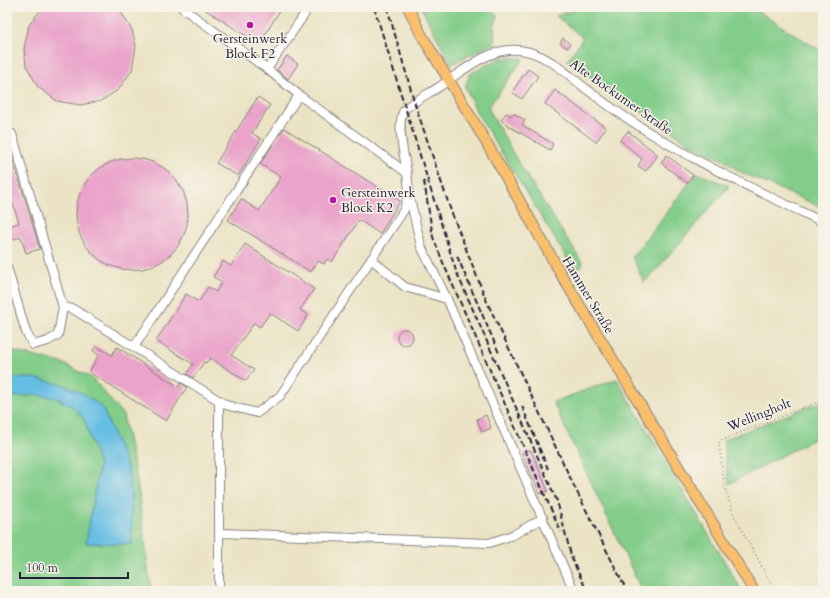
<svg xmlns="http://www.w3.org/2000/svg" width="830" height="598" viewBox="0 0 830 598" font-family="Cardo,serif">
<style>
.green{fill:#83cd8a;stroke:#527862}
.water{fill:#65bee3;stroke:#44708f}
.building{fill:#eaa3ca}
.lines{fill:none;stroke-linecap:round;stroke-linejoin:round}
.minor-casing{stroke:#868280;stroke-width:10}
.major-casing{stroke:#868280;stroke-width:12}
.path{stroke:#868280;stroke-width:1.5;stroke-dasharray:1 3;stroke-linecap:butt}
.minor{stroke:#fff;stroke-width:8}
.major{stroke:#f9bf6d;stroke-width:10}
.rail{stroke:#22223b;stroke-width:2;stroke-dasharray:6 3;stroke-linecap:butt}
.poi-dot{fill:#b5179e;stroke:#f7f3e8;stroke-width:1.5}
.labels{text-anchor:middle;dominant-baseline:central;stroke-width:3;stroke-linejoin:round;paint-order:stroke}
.poi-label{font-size:13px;fill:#22223b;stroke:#f7f3e8}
.street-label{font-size:13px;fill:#22223b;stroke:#f7f3e8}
</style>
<rect width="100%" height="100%" fill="#f7f3e8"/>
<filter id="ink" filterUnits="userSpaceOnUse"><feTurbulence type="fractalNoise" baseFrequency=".025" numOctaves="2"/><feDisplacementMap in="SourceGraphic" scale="8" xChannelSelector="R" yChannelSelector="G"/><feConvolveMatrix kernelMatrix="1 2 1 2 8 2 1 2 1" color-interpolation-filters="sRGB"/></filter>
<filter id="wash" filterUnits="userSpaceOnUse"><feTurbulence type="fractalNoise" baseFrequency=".012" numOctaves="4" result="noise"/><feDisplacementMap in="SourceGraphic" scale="16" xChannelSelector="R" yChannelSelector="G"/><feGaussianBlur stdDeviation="0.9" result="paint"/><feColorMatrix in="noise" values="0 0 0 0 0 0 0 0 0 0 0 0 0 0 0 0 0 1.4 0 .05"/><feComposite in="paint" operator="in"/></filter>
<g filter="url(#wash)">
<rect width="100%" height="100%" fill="#ebe3c4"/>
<path class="green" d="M421 7H486L498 16 494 27 495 43 451 64Z
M583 7H751L823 52V208L740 172 725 161 692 145 609 91 567 61 583 38 556 16Z
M500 58H524L488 108 518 162 583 264 576 273 477 113 465 86 470 74Z
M697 173 729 186 652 275 644 282 632 257Z
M7 350 62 363 92 378 123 415 137 480 151 591H7Z
M617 379 742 591H642L553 402Z
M823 401V434L729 484 723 440Z"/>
<path class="water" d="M12 378H34L64 385 82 393 102 407 128 469 131 493 132 544 86 543 99 466 84 419 72 406 56 398 38 395 7 397V379Z"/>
<g id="blocks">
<path class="building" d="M43 7H117L119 9 132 30 136 46 132 70 119 89 101 101 80 105 57 101 38 87 26 65 24 49 29 25Z
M201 7H282L259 44Z
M563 38 570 44 567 48 560 43Z
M287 56 298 64 288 79 277 70Z
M528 69 538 76 522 99 512 92Z
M555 90 606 128 596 142 545 104Z
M258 97 270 105 252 133 261 139 238 176 216 163Z
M506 113 511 116 513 113 525 120 522 125 553 144 550 150 507 125V124L501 120Z
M284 128 400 201 380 234 359 220 332 262 327 259 324 264 318 261 311 272 228 220 241 199 259 211 281 177 260 164Z
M628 131 658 155 646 171 638 166 642 159 620 140Z
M8 143 40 249 26 253 21 237 8 241 7 237V227L19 223 13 204 7 207V144Z
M666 155 693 175 687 183 661 163Z
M76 214a56 56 0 1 1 112 0a56 56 0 1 1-112 0Z
M245 244 314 289 300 310 308 315 298 331 270 313 260 327 254 323 231 355 254 370 246 381 210 358 206 363 204 362 193 378 187 374 193 364 156 341 186 294 199 302 208 287 216 292 222 282 213 277 223 261 231 266Z
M397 337a8 8 0 1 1 16 0a8 8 0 1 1-16 0Z
M96 346 112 355 117 347 179 387 181 383 187 387 166 421 89 372 99 355 93 351Z
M486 415 491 428 482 432 477 419Z
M531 450 548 491 540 494 522 453Z"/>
</g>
</g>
<g filter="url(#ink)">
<use href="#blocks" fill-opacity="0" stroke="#868280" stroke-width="1"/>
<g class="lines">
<g class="minor-casing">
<path id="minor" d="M181 7 267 69
M299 95 134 347 226 405 257 413 280 396 404 210 409 191 407 173 299 95 267 69 304 15 307 7
M7 132 12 134 63 307 58 335 48 341 33 345 26 332 7 267
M407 173C405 159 394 118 406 108 416 100 428 94 439 87 463 71 489 47 519 50 546 52 569 76 589 91 660 146 742 184 823 222
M409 194 421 246 447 299 574 591
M371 259 405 287 447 299
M63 307 73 309 134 347
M219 400V591
M220 533 489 543 513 535 543 518"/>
</g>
<g class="major-casing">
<path id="major" d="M408 7 421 34 486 142 565 281 754 591"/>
</g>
<path class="path" d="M775 591 733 513 724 484 719 443 722 440 823 400"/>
<use href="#minor" class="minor"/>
<use href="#major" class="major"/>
<path class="rail" d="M374 7 456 271 557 501 572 559 587 591
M387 7 415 104 451 211 487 302 575 488 627 591
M424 181 433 237 444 265 561 532
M457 256 499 353
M522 406 548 469"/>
</g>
</g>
<g class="poi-dot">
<circle cx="250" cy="25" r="4"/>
<circle cx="333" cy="200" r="4"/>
</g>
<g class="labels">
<g class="poi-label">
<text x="250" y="39">Gersteinwerk<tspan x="250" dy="15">Block F2</tspan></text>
<text x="341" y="193" text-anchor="start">Gersteinwerk<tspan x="341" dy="15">Block K2</tspan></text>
</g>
<g class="street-label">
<text transform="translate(621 97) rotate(35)">Alte Bockumer Straße</text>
<text transform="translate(588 295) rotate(59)">Hammer Straße</text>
<text transform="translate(759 415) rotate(-22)">Wellingholt</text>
</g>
</g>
<rect width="830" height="598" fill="none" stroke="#f7f3e8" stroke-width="24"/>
<path d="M20 572v6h108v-6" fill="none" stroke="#22223b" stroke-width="2"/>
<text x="26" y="572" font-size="12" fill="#22223b" stroke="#f7f3e8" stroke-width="3" paint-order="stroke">100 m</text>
</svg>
